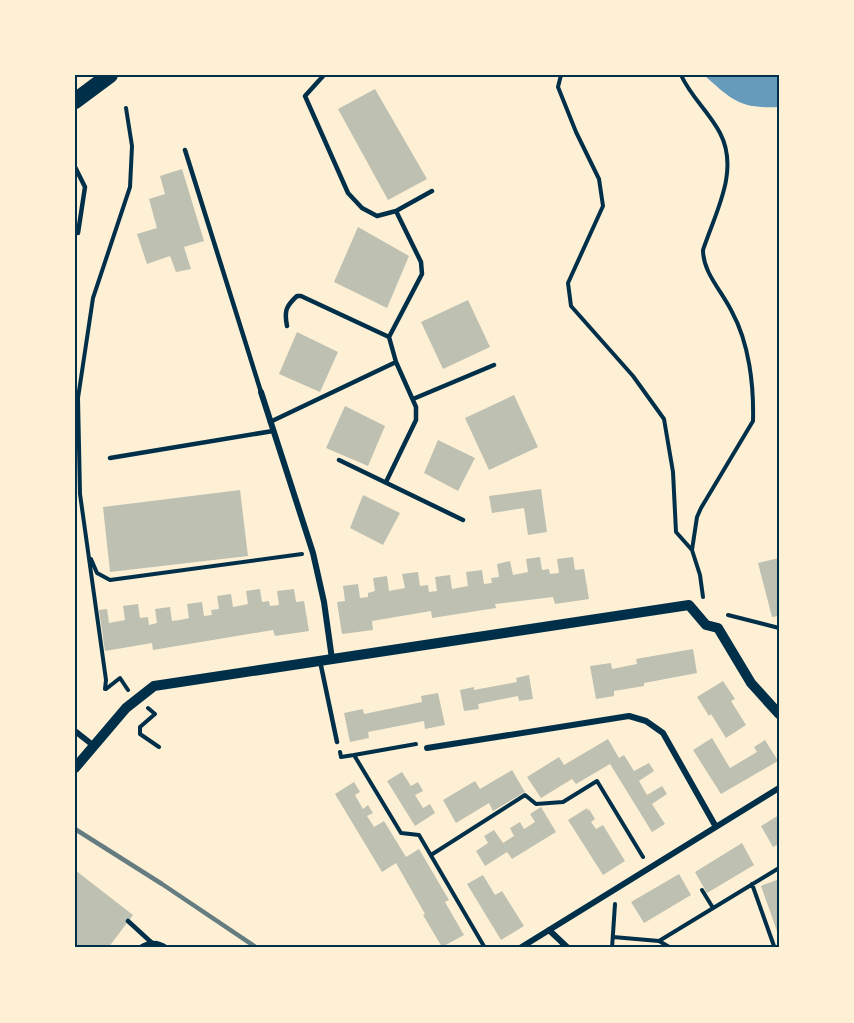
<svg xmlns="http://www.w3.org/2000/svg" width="854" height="1023" viewBox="0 0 854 1023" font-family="Arial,sans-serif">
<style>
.water{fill:#669bbc}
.building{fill:#bec0b2}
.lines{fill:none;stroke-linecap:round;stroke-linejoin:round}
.path{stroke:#003049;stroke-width:4}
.service{stroke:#003049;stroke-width:4.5}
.minor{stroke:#003049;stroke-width:6}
.tertiary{stroke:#003049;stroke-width:10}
.trunk{stroke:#003049;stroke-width:16}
.rail{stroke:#657d81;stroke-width:4.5}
.neatline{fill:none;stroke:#003049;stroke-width:2}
</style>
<rect width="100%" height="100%" fill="#fdf0d5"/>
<path class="water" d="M704 75H779V107C740 109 732 100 704 75Z"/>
<path class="building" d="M375 89 427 179 388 200 338 109Z
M182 169 204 241 184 247 191 269 176 272 170 256 147 264 137 234 157 228 149 199 165 194 160 176Z
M358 227 409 256 387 308 334 282Z
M468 300 490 347 443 369 421 322Z
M297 332 338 352 320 392 279 374Z
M514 395 538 447 489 470 465 418Z
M345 406 385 426 368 466 326 448Z
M438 440 475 458 458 491 424 473Z
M541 489 547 532 528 535 524 508 492 513 489 496Z
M240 490 248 556 110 572 103 507Z
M363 495 400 513 383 545 350 528Z
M540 557 542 570 549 569 550 574 559 573 557 559 573 557 575 570 584 569 589 599 555 604 553 597 495 604 496 608 432 618 431 611 372 621 373 630 342 634 337 602 345 601 343 586 358 584 360 598 368 597V593L375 591 373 578 387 576 389 591 405 588 402 574 418 572 420 586 428 585 429 592 437 591 435 577 450 575 452 589 468 586 466 572 482 570 484 584 492 583 491 578 499 577 497 564 510 561 513 575 528 572 526 559Z
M779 558V616L772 617 758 563Z
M260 589 262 602 269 601 270 606 279 605 277 591 294 589 296 602 304 601 309 631 275 636 273 630 153 650 152 643 105 651 99 610 107 609 109 623 125 620 123 606 138 604 140 618 148 617 149 625 157 623 155 609 170 607 172 621 180 620 189 618 187 604 202 602 204 616 212 615 211 610 219 609 217 596 231 594 233 607 248 604 246 591Z
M693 649 697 673 644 683V686L614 691V696L596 699 590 666 611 663 612 669 637 664 636 659Z
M529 675 533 699 519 701 518 696 478 704 479 709 464 711 460 690 474 687V690L517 682 516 678Z
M723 681 735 699 731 701 746 725 726 738 711 714 709 716 697 697Z
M438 693 445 725 425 729 424 721 368 732 369 738 350 742 344 713 363 709 364 714 422 702 421 696Z
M712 738 730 768 757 752 754 747 765 740 778 761 721 794 693 750Z
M608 739 619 758 624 755 634 771 649 763 654 771 639 781 647 795 662 786 667 794 652 804 665 824 652 832 610 764 576 784 572 779 541 798 527 777 559 757 564 765Z
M512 770 525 792 493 811 489 803 456 823 443 800 475 781 480 789Z
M402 772 411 786 418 782 423 791 415 795 423 808 430 804 435 813 415 826 387 781Z
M354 782 360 792 355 795 363 809 368 805 373 813 367 816 374 827 384 821 406 857 419 849 449 900 445 902 464 935 442 947 423 915 425 914 396 863 382 872 335 794Z
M541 807 556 832 512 859 507 852 485 866 476 851 488 843 484 836 494 830 503 843 514 836 510 828 520 822 524 829 535 822 530 814Z
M587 808 588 811 589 809 595 819 591 822 596 829 603 825 625 861 603 875 568 820Z
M779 815V844L773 847 761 826Z
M742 843 754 865 707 893 695 872Z
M75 870 133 915 108 948H75Z
M679 874 691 895 644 923 631 902Z
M483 875 495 895 502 891 524 926 501 940 467 884Z
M779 879V937L761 886Z"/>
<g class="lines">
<path class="path" d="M561 75 558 87 576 132 599 179 603 206 568 283 571 306 633 376 664 419 673 472 676 532 692 550 700 575 703 597
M681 75C691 97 709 112 720 133 740 171 715 213 703 250 703 273 722 291 732 312 749 343 754 385 753 421L701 508 697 517 692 550
M91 559 97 573 110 580 302 554
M728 615 779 628
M105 689 106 680 80 494 78 398 93 298 130 187 132 146 126 108
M106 689 120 678 128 690
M148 708 155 714 140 727V734L159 747
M340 752 341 757 354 755 401 833 419 835 485 948
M354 755 416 744
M431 855 525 795 536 804 563 802 597 781 643 857
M752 884 774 946 771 948
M702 890 713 908
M613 937 659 941 779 868
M659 941 671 948
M612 948 615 904"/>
<path class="service" d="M324 75 305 96 348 193 362 208 377 216 396 211 432 191
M185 150 261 392
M75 167 85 187 78 233
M287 326C284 311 286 306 297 296H301L389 337
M413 399 494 365
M270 422 396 362 389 337 422 274 421 262 396 211
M110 458 273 431
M339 460 463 520
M386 482 416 420V407L396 362
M320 661 337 742
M128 921 152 943
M139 948C148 942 158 941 167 948"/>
<path class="minor" d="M261 392 313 553 324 602 332 659
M75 731 94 746
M427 748 629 716 646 721 663 733 716 827
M549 930 568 948
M520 948 779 788"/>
<path class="tertiary" d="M75 768 126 708 154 686 689 605 706 625 718 628 751 683 779 714"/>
<path class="trunk" d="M75 101 110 75"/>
<path class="rail" d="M75 829 162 884 257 948"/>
</g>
<rect width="854" height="1023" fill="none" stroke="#fdf0d5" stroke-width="153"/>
<rect x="76" y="76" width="702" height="870" class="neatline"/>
</svg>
